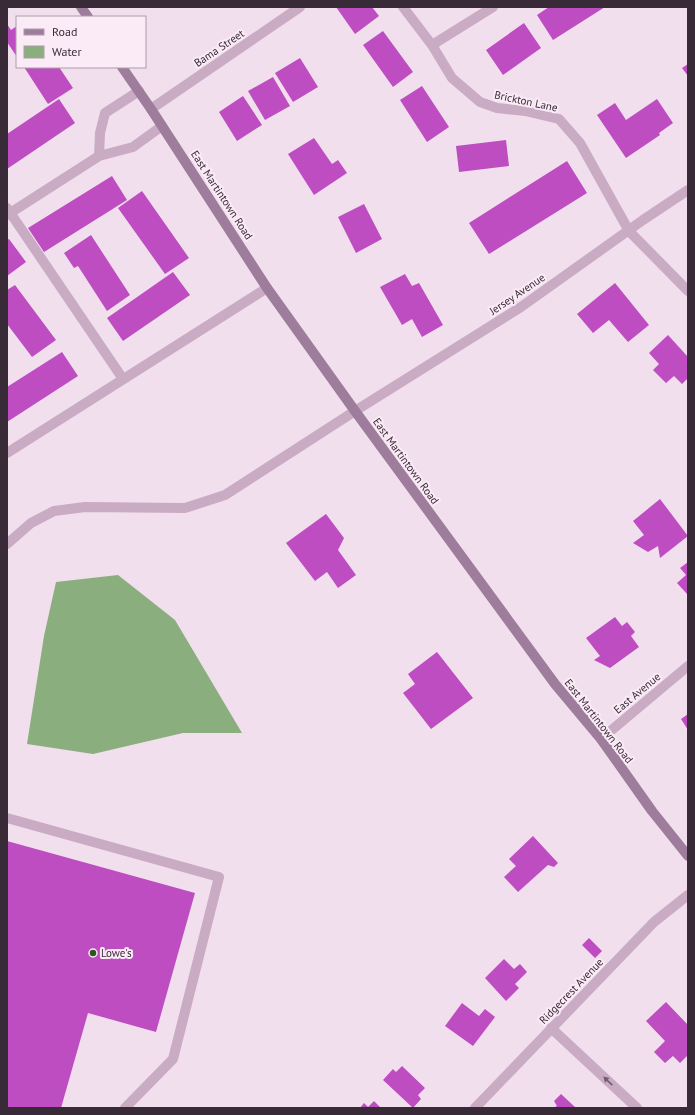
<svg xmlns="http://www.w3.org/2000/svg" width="695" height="1115" viewBox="0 0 695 1115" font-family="'PT Sans',sans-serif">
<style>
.water{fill:#8aae7e}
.building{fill:#be4dc2}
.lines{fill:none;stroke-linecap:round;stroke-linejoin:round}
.lane{stroke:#caabc4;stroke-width:10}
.street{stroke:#caabc4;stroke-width:10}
.secondary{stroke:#9e7c9b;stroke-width:10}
.oneway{fill:#725e6f}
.poi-dot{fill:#2c5820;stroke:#faebf6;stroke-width:1.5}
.labels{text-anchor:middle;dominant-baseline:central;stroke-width:4;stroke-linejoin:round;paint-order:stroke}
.street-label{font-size:11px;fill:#382a37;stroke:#faebf6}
.poi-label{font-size:11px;fill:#382a37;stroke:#faebf6;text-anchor:start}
</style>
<rect width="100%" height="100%" fill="#f2dfed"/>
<path class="water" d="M118 575 175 620 242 733H183L93 754 27 744 44 636 56 582Z"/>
<path class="building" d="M336 7H372L379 16 355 34Z
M549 7H605L553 40 537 15Z
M524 23 541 48 503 75 486 50Z
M7 24 11 30 17 26V57L7 42Z
M383 31 413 72 393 87 363 45Z
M300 58 318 87 293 102 275 73Z
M688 64V76L682 68Z
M24 67H59L73 88 48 104Z
M273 77 290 106 265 120 248 91Z
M422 86 449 127 427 142 400 100Z
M243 96 262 125 237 141 219 112Z
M59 99 75 123 7 169V134Z
M657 99 673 123 659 133 660 135 626 158 597 115 615 103 626 120Z
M314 138 332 164 338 160 347 173 314 195 288 154Z
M506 140 509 166 459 172 456 146Z
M567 161 587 193 489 254 469 223Z
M112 176 127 200 44 252 28 228Z
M142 191 189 258 165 274 118 208Z
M364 204 382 239 356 253 338 217Z
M91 235 130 295 107 311 78 266 74 268 64 253Z
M9 239 26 262 7 276V240Z
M173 272 190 295 123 341 107 318Z
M405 274 412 286 419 283 443 325 422 337 412 319 402 325 380 287Z
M615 283 649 325 628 342 609 320 593 333 577 314Z
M15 285 56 340 32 357 7 324V290Z
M668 335 688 357V378L682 384 674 376 666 383 653 370 659 364 649 353Z
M62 352 78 376 7 422V387Z
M660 499 688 536 660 558 658 546 648 552 633 543 644 535 633 521Z
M326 514 344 538 338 550 356 575 338 588 327 572 315 581 286 543Z
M688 562V593L687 594 677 583 686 575 680 568Z
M615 617 622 626 627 622 635 632 631 636 639 647 610 668 594 660 600 656 586 638Z
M437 652 473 698 431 729 403 693 415 684 408 674Z
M688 714V730L681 719Z
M533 836 558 863 554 867 548 865 518 892 504 877 516 866 509 859Z
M7 841 195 893 156 1032 88 1013 61 1108H7Z
M589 938 602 951 595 958 582 945Z
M504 959 514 969 520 964 527 972 515 984 519 988 506 1001 485 978Z
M666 1002 688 1025V1055L680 1063 673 1056 665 1063 654 1052 665 1041 646 1021Z
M462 1003 479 1016 485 1009 495 1017 473 1046 445 1026Z
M402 1066 425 1088 418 1095 421 1099 413 1108 383 1080 393 1069 396 1072Z
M561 1094 576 1108H553L557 1106 554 1101Z
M374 1101 381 1108H360L364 1103 368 1107Z"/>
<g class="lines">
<path class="lane" d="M99 156 100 133 105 113 139 91
M7 208 123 379
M7 215 99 156 133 147 162 126
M7 453 267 288
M7 544 31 523 54 511 85 507 185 508 225 495 355 411
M7 818 219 877 173 1059 125 1108
M551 1028 637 1108"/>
<path class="street" d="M403 7 432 45 452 78 480 102 497 108 525 111 559 119 580 143 629 231 688 291
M432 45 493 7
M151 109 300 7
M355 411 521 307 643 220 688 190
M601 739 688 666
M475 1108 654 922 688 895"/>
<path class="secondary" d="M81 7 88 17
M122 67 151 109 267 288 355 411 555 684 601 739 652 811 688 856"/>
</g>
<defs><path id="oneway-solid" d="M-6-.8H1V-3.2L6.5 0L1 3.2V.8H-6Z"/></defs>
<use class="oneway" href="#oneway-solid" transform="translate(608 1081) rotate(-137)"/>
<circle class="poi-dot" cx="93" cy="953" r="4"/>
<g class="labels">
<g class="street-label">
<text transform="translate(219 48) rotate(-34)">Bama Street</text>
<text transform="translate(526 101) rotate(12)">Brickton Lane</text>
<text transform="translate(222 195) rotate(57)">East Martintown Road</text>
<text transform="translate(517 294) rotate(-34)">Jersey Avenue</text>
<text transform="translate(406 461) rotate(54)">East Martintown Road</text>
<text transform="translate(637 693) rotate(-40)">East Avenue</text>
<text transform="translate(599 721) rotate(52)">East Martintown Road</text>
<text transform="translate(571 991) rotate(-46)">Ridgecrest Avenue</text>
</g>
<g class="poi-label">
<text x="101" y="953">Lowe's</text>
</g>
</g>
<rect width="695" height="1115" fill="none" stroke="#382a37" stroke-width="16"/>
<rect x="16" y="16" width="130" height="52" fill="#faebf6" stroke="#ac9eaa"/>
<rect x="24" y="29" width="20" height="6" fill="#9e7c9b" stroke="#ac9eaa"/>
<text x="52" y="36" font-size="12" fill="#382a37">Road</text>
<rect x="24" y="46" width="20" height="12" fill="#8aae7e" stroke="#ac9eaa"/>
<text x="52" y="56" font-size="12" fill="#382a37">Water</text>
</svg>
